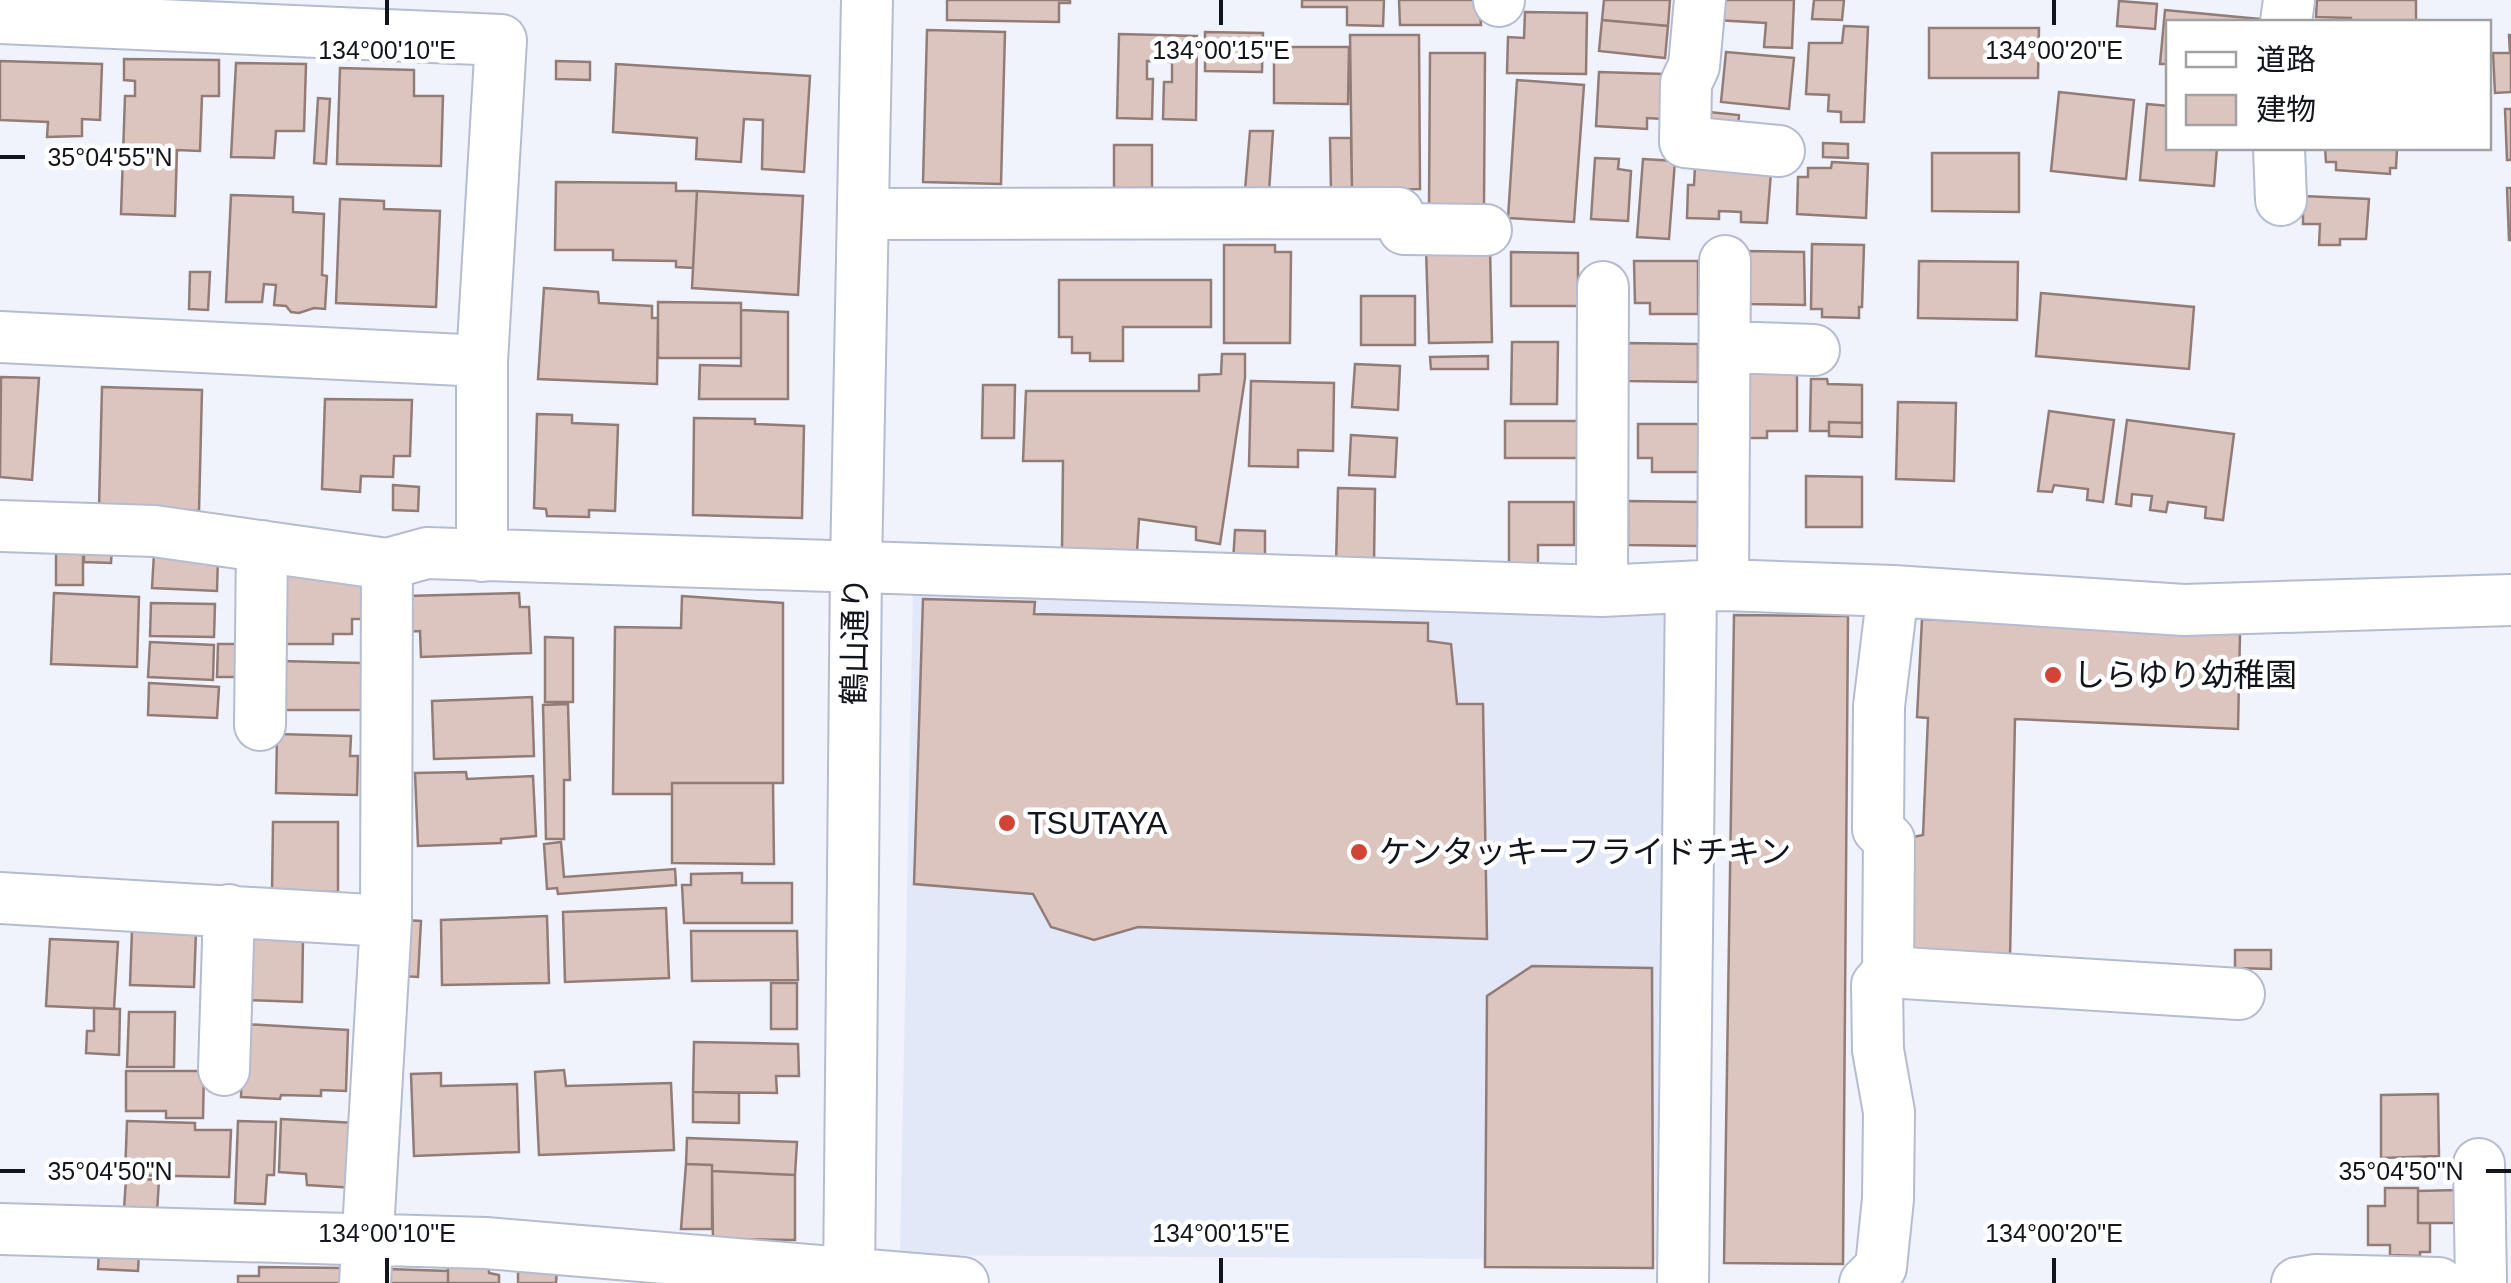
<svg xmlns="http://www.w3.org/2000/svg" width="2511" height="1283" viewBox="0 0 2511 1283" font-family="Arial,'Noto Sans JP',sans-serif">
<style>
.built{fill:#e2e8f8}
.building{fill:#dcc4bf;stroke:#927c78;stroke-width:2.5}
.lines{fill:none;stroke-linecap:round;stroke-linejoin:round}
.minor-casing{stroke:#b5bcd0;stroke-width:54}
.minor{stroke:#fff;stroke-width:50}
.ticks{fill:none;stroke:#13151c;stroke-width:4}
.poi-dot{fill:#d24536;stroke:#fff;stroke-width:4}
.labels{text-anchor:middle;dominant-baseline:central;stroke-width:9;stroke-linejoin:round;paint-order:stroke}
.street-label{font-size:32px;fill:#13151c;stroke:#fff}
.poi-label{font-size:32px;fill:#13151c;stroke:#fff;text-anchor:start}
.ticks-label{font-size:25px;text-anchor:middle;fill:#13151c;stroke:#fff;stroke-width:9;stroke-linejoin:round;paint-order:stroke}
</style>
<rect width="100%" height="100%" fill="#f0f3fc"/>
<path class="built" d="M913 588 1667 610 1662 1260 900 1255Z"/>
<path class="building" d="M947 0H1070V3H1059V22L947 20Z
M1302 0H1384L1383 26 1347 25V7H1302Z
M1399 0H1479L1481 25H1400Z
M1604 0H1670L1668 26 1602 20Z
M1717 0H1794L1792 48 1764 47 1766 23 1716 20Z
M1814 0H1844L1842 20 1812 19Z
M2317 0H2416V22H2351V18L2316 17Z
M2119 1 2157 4 2155 29 2117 26Z
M2165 10 2259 19V22H2168V64H2160Z
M1525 12 1587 13 1586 74 1507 73 1508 37 1524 38Z
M1602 20 1668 26 1665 58 1599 51Z
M1844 26 1868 27 1864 122H1841V112L1828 111 1829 95 1806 94 1809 43H1842Z
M1929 28H2039L2038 78H1929Z
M927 30 1005 32 1001 184 923 182Z
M1205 32 1263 33 1262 72 1205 71Z
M1119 34 1197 36 1196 120 1163 119 1164 82H1172V62L1147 61V79H1153L1152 119 1117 118Z
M1350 35H1419L1420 189 1352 190Z
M2509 35H2511V92L2495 93 2493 53H2510Z
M1274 47H1349L1348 104 1274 103Z
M1726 52 1794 58 1789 109 1721 102Z
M1430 53H1485L1484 208 1429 207Z
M124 59 219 60V96H202L200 151 177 150 175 216 121 214 125 96H135V81L124 80Z
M0 61 102 64 100 120 82 119V136L47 137 48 122 0 120Z
M556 61 590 62V80L556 79Z
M236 63 306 64 304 131H276L274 158 231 157Z
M616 64 810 76 804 172 762 169 763 120 744 119 741 162 696 159 697 138 613 132Z
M340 68 414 70V96H443L441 166 337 164Z
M1599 72 1664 74 1662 119 1647 118V129L1596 126Z
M1517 80 1584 85 1574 222 1508 218Z
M2059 92 2134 100 2126 179 2051 171Z
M318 98 330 99 326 164 314 163Z
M2147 104 2168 106V148H2217L2214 186 2140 180Z
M2505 109H2511V160H2507Z
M1709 112 1739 115 1738 129 1707 127Z
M1250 131H1273L1269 192 1245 190Z
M1330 138H1351L1352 190 1331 191Z
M1823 143 1848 144V158L1823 157Z
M1114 145H1152V188H1114Z
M2309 148H2397L2396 168H2390V174L2336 170V162H2326L2325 148Z
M1932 153H2019V212L1932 211Z
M1595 158 1619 159 1618 169 1631 171 1628 221 1591 219Z
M1643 159 1675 161 1669 239 1637 237Z
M1832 162 1868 164 1866 218 1797 214 1798 177H1808V168H1831Z
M1695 166 1771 172 1767 223 1741 222V212L1719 211V219L1687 218 1688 185H1694Z
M556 182 676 183V191H697L693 268 676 267V261L613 260V250H555Z
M2507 188H2511V240H2509Z
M697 191 803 196 798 295 692 288Z
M231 195 293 197V212L324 214 322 275 327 276 325 309 314 308 299 313 291 312 286 306 274 305 276 285 264 284 262 302H226Z
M2303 196 2369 199 2366 239H2340V245H2319L2320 224H2303Z
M340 199 384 201V209L440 211 436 307 336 303Z
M1812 244 1864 245 1862 307H1859V318L1822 317V309H1811Z
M1224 245H1275V252H1291L1290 343H1224Z
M1490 247 1492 342 1429 343 1426 249Z
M1743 251 1804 252 1805 305 1743 304Z
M1511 252 1578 253V306H1511Z
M1634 261H1698V314H1650V303H1635Z
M1919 261 2018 262 2017 320 1918 318Z
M190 272H210L208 310 189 309Z
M1059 280H1211V327H1123V361H1090V353H1072V337H1059Z
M544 288 598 292 599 303 652 306V318H658L657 384 538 379Z
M2041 293 2194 307 2189 369 2036 356Z
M1361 296H1415V345H1361Z
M658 302 741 303V358H658Z
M741 310 788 312V399H699L700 365 741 366Z
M1512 342H1558L1557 404H1511Z
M1626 343 1698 344V382L1626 381Z
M1222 354H1245V378L1220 544 1196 540V527L1139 519 1137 552 1062 550 1063 461H1023L1026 391H1199V375L1221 374Z
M1488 356V369H1431L1430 357Z
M1355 364 1400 366 1398 410 1352 407Z
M1746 373H1797V431H1767V438H1746Z
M1 377 39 378 32 480 0 477Z
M1811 379H1827L1828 384 1862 385V423L1829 422V431H1810Z
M1251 381 1334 383 1333 451 1298 450V467L1249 466Z
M983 385H1015L1014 438H982Z
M102 387 202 390 199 511 99 508Z
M325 399 412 400 410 456H394L393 477 361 476 360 492 322 489Z
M1898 402 1956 403 1954 481 1896 479Z
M2049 411 2114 420 2103 502 2087 500 2088 489 2054 485 2052 492 2038 491Z
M537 414 572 415V423L618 425 615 511 589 510V517L547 516 546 509 534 508Z
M694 418 755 419V424L804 426 802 518 693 515Z
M2127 420 2234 434 2223 520 2205 518 2206 507 2168 502 2166 512 2150 510 2152 496 2132 494 2131 506 2116 504Z
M1505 421H1581V458H1505Z
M1829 422 1862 423V437L1829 436Z
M1638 424H1702L1703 472H1652V458H1638Z
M1351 435 1397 438 1395 477 1349 475Z
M1806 476 1862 477V527H1806Z
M393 485 419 487 418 511 393 510Z
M1338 488 1375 489 1374 564H1336Z
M1628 501 1700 502 1699 546 1628 545Z
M1509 502H1574V545H1538V564H1509Z
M1235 530 1265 531V563L1233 562Z
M84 545 112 546 111 563 84 562Z
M56 548H83V585H56Z
M154 553 218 556 217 591 152 588Z
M280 570 363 577V619H352V634H333V644H279Z
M54 593 139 597 137 667 51 664Z
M519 593 520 607H529L531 653 421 657 420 631 406 632V596Z
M682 596 783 603V783H672V794H613L615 627 681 628Z
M923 599 1035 602 1034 614 1428 623V641L1451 644 1457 704H1483L1487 939 1138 927 1094 940 1051 927 1033 894 914 884Z
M151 603 215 604 214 637 150 636Z
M1734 615 1848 616 1843 1264 1724 1263Z
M1922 619 2240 634 2238 729 2015 719 2010 958 1911 949 1913 837 1923 835 1928 718 1917 717Z
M545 637 573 638V702H545Z
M150 642 214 645 213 680 148 677Z
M218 644H244V677H217Z
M279 661 363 663 362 710H277Z
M149 683 219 687 217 718 148 715Z
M532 697 534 756 434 759 432 701Z
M568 704 570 780H564V839H546L543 705Z
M277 734 351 736 350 756H358L357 795 276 793Z
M466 772 467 779 533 776 536 836 501 839V843L418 846 415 773Z
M672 783H773L774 864 672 863Z
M273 822H338V892H272Z
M561 842 564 877 675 869 676 885 558 894 557 888 547 889 544 844Z
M742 873V883H792V923H684L682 885H691V874Z
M666 908 669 978 565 982 563 912Z
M547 916 549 983 442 985 441 920Z
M404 920 421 921 418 977 401 976Z
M132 930 196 931 194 987 130 985Z
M250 931 303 939 302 1002 245 1000Z
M691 931H797L798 980 692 981Z
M50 939 118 942 114 1009 46 1006Z
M2235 950H2271V969L2235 968Z
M1532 966 1652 968 1653 1268 1485 1267 1487 996Z
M771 983H797V1029H771Z
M94 1008 120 1009 119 1055 86 1053 87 1031H94Z
M129 1012H175L174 1067H127Z
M244 1024 348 1030 346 1091 321 1090V1096L281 1095 280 1099 241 1097Z
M694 1042 798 1044 799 1076H776L777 1093 693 1092Z
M564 1070 566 1086 671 1083 674 1150 539 1155 535 1072Z
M126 1071H204L203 1118H166V1111H126Z
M441 1073V1086L517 1084 519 1152 414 1156 411 1074Z
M693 1092 739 1093V1123L693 1122Z
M2438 1094 2439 1156 2381 1158V1095Z
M281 1119 356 1123 355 1188 307 1185 306 1174 279 1172Z
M127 1121 195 1123V1130H231L229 1177 125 1175Z
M238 1121 276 1122 274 1175H267L265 1204 235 1203Z
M687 1138 797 1142 795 1175 712 1171V1165L686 1164Z
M686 1164 712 1165V1229H681Z
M712 1171 795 1175V1240L713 1239Z
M126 1178 159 1180 157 1212 124 1210Z
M2385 1188H2418V1223H2430V1252H2420V1256L2390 1255V1245H2368V1206H2385Z
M2458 1190 2459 1223H2418V1191Z
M99 1250 139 1253 138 1271 98 1269Z
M259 1267 343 1268V1283H238V1276H259Z
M448 1267H489V1273L499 1275V1283H448Z
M518 1267 557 1270 556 1283H518Z
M388 1269 448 1271V1283H388Z"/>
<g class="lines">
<g class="minor-casing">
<path id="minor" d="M1700 0 1694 66 1686 83 1685 142 1779 151
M1499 1V0
M0 18 501 40 482 361V556
M2286 22 2289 0
M2279 148 2281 200
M863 214 1398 213 1404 229 1486 230
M0 337 482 361
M1725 347 1814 350
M0 526 154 531 387 564 427 553 1602 591 1723 585 1893 591 2184 610 2511 600
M1723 585 1725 261
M1602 591 1603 287
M260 725 262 546
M0 898 386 921
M1888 972 2239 994
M224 1070 229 910
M2479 1164 2481 1282
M0 1229 486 1243 963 1283
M365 1283 386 921 387 564
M849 1283 856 567 867 0
M1683 1283 1691 587
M1865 1283 1881 1267 1888 1199 1889 1112 1878 1050 1877 985 1888 972 1889 840 1878 829 1879 706 1893 591
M2297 1283 2316 1280 2439 1283"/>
</g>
<use href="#minor" class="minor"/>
</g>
<path class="ticks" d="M387 0V25M1221 0V25M2054 0V25M0 157H25M0 1171H25M2486 1171H2511M387 1258V1283M1221 1258V1283M2054 1258V1283"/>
<g class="poi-dot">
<circle cx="2053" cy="675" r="10"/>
<circle cx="1007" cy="823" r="10"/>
<circle cx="1359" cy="852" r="10"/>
</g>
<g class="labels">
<g class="street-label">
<text transform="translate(855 641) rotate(-89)">鶴山通り</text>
</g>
<g class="poi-label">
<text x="2073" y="675">しらゆり幼稚園</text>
<text x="1027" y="823">TSUTAYA</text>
<text x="1379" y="852">ケンタッキーフライドチキン</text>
</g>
</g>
<g class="ticks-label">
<text x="387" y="59">134°00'10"E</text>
<text x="1221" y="59">134°00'15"E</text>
<text x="2054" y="59">134°00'20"E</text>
<text x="110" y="166">35°04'55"N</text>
<text x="110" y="1180">35°04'50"N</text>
<text x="2401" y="1180">35°04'50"N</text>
<text x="387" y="1242">134°00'10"E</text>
<text x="1221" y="1242">134°00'15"E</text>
<text x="2054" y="1242">134°00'20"E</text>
</g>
<rect x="2166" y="20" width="325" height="130" fill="#ffffff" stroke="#a1a1a4" stroke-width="2.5"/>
<rect x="2186" y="52" width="50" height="15" fill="#ffffff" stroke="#a1a1a4" stroke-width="2.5"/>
<text x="2256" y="70" font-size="30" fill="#13151c">道路</text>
<rect x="2186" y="95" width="50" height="30" fill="#dcc4bf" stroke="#a1a1a4" stroke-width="2.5"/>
<text x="2256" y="120" font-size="30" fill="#13151c">建物</text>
</svg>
